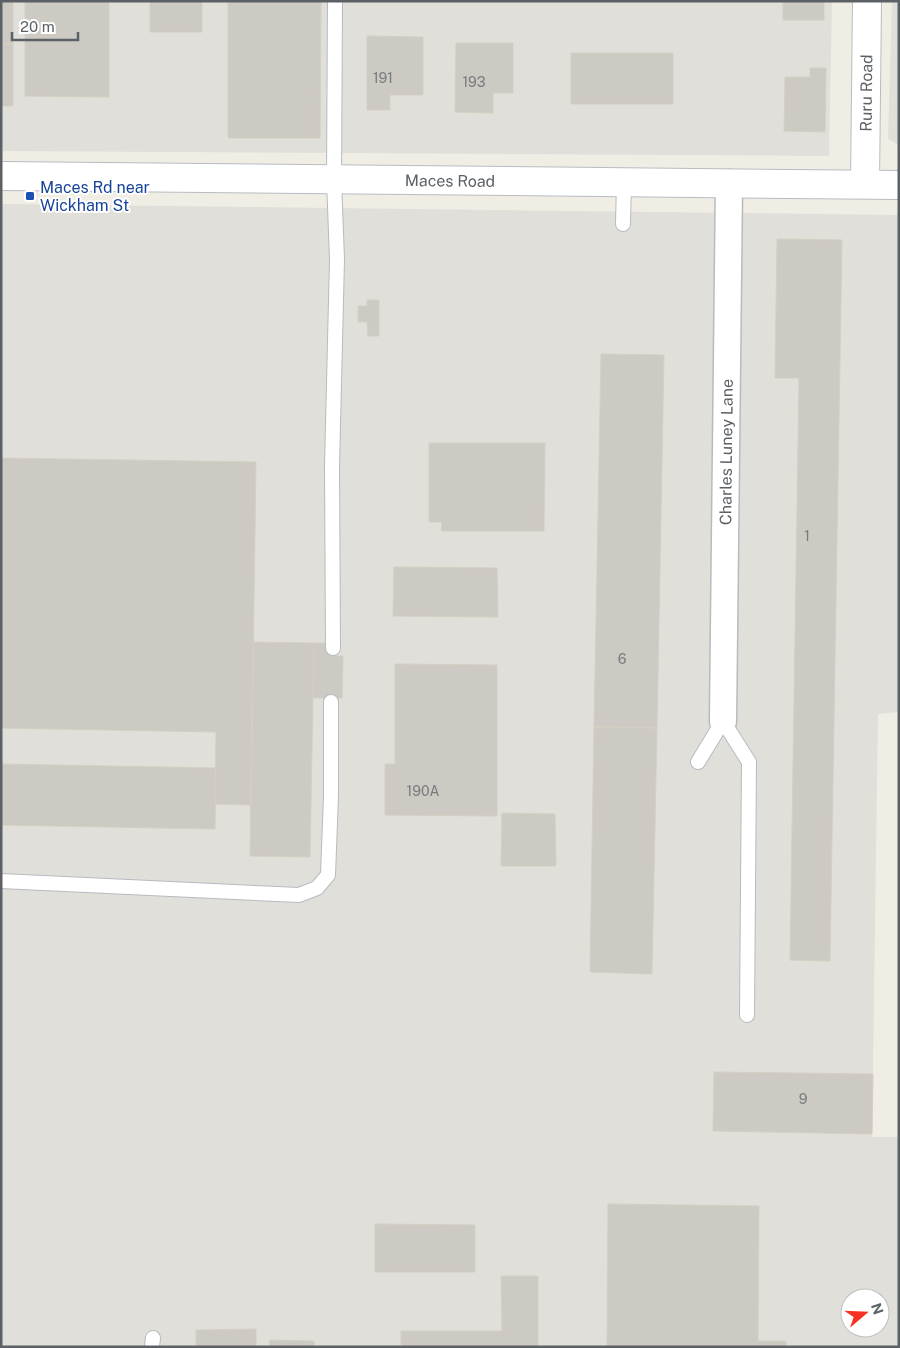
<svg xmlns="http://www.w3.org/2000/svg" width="900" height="1348" viewBox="0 0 900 1348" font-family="'Public Sans',sans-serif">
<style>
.industrial{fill:#e1dfd9;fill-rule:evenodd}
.building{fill:#cdcac3;stroke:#d5cfc2}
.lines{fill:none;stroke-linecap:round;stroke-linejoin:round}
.lane-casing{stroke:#b7bbc0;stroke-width:16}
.street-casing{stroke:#b7bbc0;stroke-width:29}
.secondary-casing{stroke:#b8bcc2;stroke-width:30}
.lane{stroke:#fff;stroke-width:14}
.street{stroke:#fff;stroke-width:26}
.secondary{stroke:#fff;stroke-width:28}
.transit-dot{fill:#1a4fb4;stroke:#fff;stroke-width:2}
.labels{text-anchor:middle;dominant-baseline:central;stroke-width:4;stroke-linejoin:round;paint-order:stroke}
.number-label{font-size:14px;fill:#787b7d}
.street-label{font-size:16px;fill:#5c6166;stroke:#fff}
.transit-label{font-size:16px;fill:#164399;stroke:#fff;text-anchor:start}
</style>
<rect width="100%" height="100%" fill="#f0ede5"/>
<path class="industrial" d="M1 1H832L829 156 1 151Z
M892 1H899V145L888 139Z
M1 204 899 215V712L878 714 872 1137H899V1347H1ZM850 1298H880V1328H850Z"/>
<path class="building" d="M1 1H13V44H1Z
M25 1H109V97L25 96Z
M150 1H202V32H150Z
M228 1H321L320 138H228Z
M783 1H824V20H783Z
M367 36 423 37V95H390V110H367Z
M456 43H513V93H493V113L455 112Z
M1 44H13V106H1Z
M571 53H673V104H571Z
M810 68H826L825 132 784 131 785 77H810Z
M777 239 842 240 830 961 790 960 799 378H775Z
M367 300H379V336H368L367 322H358V306H367Z
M601 354 664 355 657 728 594 727Z
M429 443H545L544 531H441L442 522H429Z
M1 458 256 462 251 805 215 804 216 732 1 728Z
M394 567 497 568 498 617 393 616Z
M253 642 314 643 310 857 250 856Z
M314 643H330V656H343L342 698H313Z
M395 664 497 665V816L385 815V764H395Z
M594 727 657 728 652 974 590 972Z
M1 764 216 768 215 829 1 825Z
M502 813 555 814 556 866H501Z
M714 1072 873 1074 872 1134 713 1131Z
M608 1204 759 1206 758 1341H786V1347H607Z
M375 1224 475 1225V1272H375Z
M501 1276H538V1347H401V1331H502Z
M256 1329V1347H196V1330Z
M270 1340 314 1341V1347H269Z"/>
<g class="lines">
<g class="lane-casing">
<path id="lane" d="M623 224 624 181
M333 648 332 466 337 259 334 180 335 1
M698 762 723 721 749 762 747 1015
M1 881 299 895 317 888 328 875 331 796V702
M152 1347 153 1338"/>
</g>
<g class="street-casing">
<g id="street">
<path id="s1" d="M723 721 729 183"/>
</g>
</g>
<g class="secondary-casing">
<g id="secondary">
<path id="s2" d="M1 176 899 185"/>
<path id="s3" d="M865 184 867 1"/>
</g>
</g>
<use href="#lane" class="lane"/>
<use href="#street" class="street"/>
<use href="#secondary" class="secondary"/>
</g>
<rect class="transit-dot" x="25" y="191" width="10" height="10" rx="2.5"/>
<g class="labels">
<g class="number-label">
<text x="383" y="78">191</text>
<text x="474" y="82">193</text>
<text x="807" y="536">1</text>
<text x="622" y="659">6</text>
<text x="423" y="791">190A</text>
<text x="803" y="1099">9</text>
</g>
<g class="street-label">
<text stroke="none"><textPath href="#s3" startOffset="91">Ruru Road</textPath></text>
<text stroke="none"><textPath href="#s2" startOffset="449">Maces Road</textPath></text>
<text stroke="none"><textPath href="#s1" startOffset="269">Charles Luney Lane</textPath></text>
</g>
<g class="transit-label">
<text x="40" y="187">Maces Rd near<tspan x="40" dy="18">Wickham St</tspan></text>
</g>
</g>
<rect width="900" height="1348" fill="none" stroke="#5c6166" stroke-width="5"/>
<g transform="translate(865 1313) rotate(71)"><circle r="24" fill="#ffffff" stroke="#bec0c2"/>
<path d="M0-4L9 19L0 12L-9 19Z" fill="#f83223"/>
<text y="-8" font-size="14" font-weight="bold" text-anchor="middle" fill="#5c6166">N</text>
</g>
<path d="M12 32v8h66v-8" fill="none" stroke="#5c6166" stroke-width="2.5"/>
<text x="20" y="32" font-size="15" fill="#5c6166" stroke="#ffffff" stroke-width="4" paint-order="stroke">20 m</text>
</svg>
